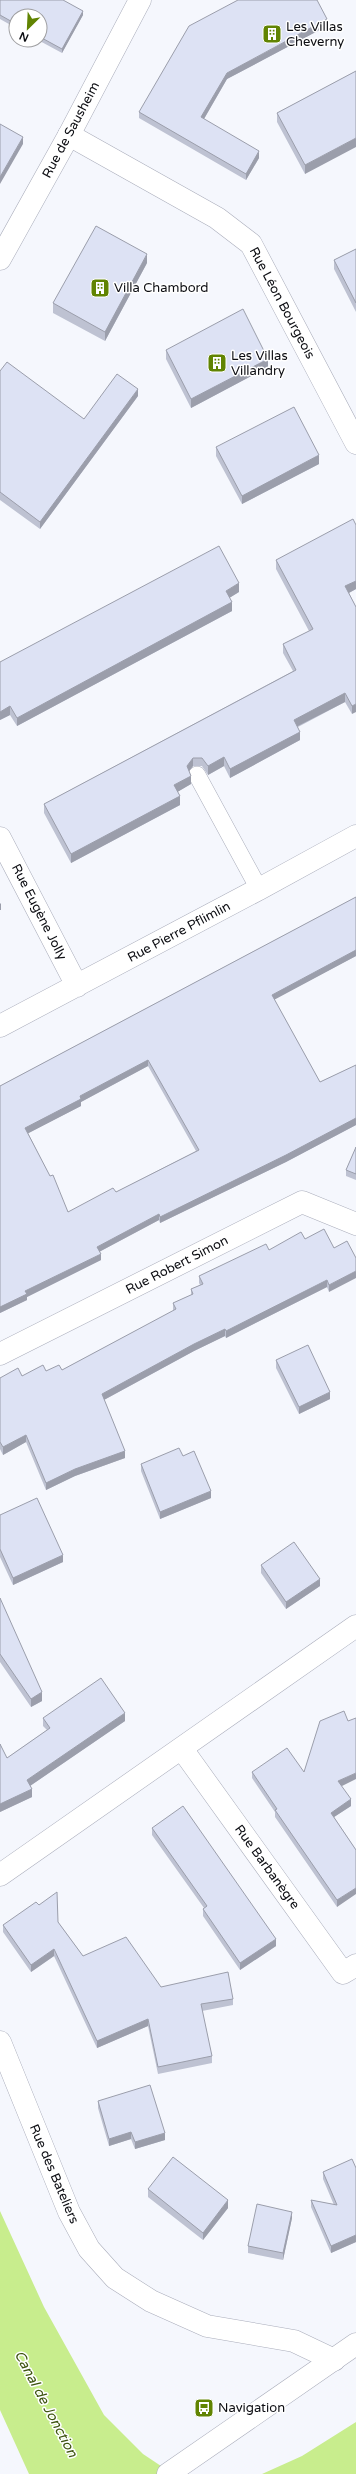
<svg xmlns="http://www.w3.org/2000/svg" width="356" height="2474" viewBox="0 0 356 2474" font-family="'Varela Round',sans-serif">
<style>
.water{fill:#c8ed8d}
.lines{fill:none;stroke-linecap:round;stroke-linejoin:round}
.lane-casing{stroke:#aaadbb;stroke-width:18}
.street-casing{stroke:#aaadbb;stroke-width:23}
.secondary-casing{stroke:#aaadbb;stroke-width:23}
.primary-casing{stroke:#aaadbb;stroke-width:23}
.lane{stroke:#fff;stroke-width:17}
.street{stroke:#fff;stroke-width:22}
.secondary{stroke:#fff;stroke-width:22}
.primary{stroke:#fff;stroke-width:22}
.wall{fill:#bec2d2;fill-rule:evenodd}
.shaded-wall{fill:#9b9eab}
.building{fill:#dde2f4;stroke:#9b9eab;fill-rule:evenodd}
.labels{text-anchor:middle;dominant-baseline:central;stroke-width:3;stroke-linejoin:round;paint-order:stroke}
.poi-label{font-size:13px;fill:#0c0d12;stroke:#fff;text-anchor:start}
.street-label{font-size:13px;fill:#0c0d12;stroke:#fff}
.water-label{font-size:14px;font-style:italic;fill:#3e5411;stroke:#fff}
</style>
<rect width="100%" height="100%" fill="#f5f7fd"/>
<path class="water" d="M0 2211 44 2307 104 2415 143 2454 173 2474H29L0 2410Z
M356 2422V2474H262L302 2456Z"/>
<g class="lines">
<g class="lane-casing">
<path id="lane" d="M197 775 259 889"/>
</g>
<g class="street-casing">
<path id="street" d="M69 135 217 218 251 244 356 443
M0 838 77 986
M0 1026 259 889 356 836
M0 1354 302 1202 356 1224
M182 1749 343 1973 356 1965
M0 1875 356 1626
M0 2042 69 2212 89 2249 115 2278 151 2301 207 2326 294 2341 334 2360"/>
</g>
<g class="secondary-casing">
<path id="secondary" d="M0 259 69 135 140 0"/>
</g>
<g class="primary-casing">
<path id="primary" d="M168 2474 356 2344"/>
</g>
<use href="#lane" class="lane"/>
<use href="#street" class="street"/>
<use href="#secondary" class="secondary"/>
<use href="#primary" class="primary"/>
</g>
<path class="wall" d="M0 0 83 15 62 53 38 40H40V16H16V28L0 19Z
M327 26 227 79 204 119 259 158 246 180 139 118V112Z
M356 71 305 174 277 122V113Z
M356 249V312L334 269V260Z
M147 263 105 341 53 313V303Z
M166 350 268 367 191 408 166 359Z
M0 371 84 419 138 396 40 529 0 500Z
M216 447 319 464 242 504 216 456Z
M356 525V589L349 593 356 607 352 714 345 702 298 727 300 740 230 778 224 766 208 775 202 766H193L189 771 191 784 177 792 180 805 71 863 44 813V804L293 671 283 653V644L309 631 276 569V560Z
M239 592 229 598 232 611 17 726 10 715 0 720V662Z
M356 897V956L274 999 320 1082 356 1065V1125L286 1162 160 1223 159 1220 99 1252 101 1260 27 1297V1300L0 1313V1086ZM148 1066 196 1151 116 1192 68 1212 28 1133 81 1106V1102Z
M356 1147V1180L346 1176V1170Z
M305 1239 334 1248 329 1292 327 1287 226 1338 225 1336 194 1351 104 1400 125 1458 75 1476 46 1490 26 1442 3 1455 0 1449V1378L22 1376 46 1371 62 1370 173 1311V1303L191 1295V1289L200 1285 199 1283V1276L269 1250Z
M276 1360 330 1399 299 1414 276 1368Z
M183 1456 211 1498 160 1519 141 1471V1464Z
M0 1515 63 1562 13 1585 0 1557Z
M261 1565 320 1586 286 1609 261 1573Z
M0 1598 42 1701 31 1707 0 1662Z
M43 1718 125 1721 30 1786 32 1797 0 1812V1744L7 1758 47 1730 43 1726Z
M252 1772H304L341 1786 351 1806 334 1817 356 1850 337 1907 275 1817V1812L252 1778Z
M152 1828 276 1946 240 1970 203 1916V1909L204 1908 152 1835Z
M39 1905 58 1922 83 1956 161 1987 233 1999V2005L202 2011 212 2056V2063L158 2074 148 2026 97 2048 54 1956 31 1972 3 1932V1925Z
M98 2101 165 2140 135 2149 131 2139 109 2146 98 2108Z
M356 2168V2242L331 2253 311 2207V2200L334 2205 323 2179V2172Z
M148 2189 228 2208 203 2240 148 2197Z
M292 2218 283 2260 248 2253V2246Z"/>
<path class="shaded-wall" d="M83 11V15L62 53V49Z
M327 19V26L227 79 201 124V117L227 73Z
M23 137V144L0 184V177Z
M356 138V147L305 174V165Z
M259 151V158L246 180V174Z
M147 254V263L105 341V332Z
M268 359V367L191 408V399Z
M138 389V396L40 529V522Z
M319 455V464L242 504V496Z
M356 581V589L345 595V586Z
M239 583V592L226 600V591Z
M232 602V611L17 726V718Z
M345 693V702L294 728V720Z
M356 704V712L352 714V706Z
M10 706V715L0 720V712Z
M300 732V740L230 778V769Z
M224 757V766L208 775V766Z
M193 758V766L187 774V766Z
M191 776V784L174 794V785Z
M180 796V805L71 863V854Z
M1 903V910H0V904Z
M356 950V956L272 1001V995Z
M148 1060V1066L81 1102V1106L25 1135V1128L80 1096Z
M356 1118V1125L286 1162 160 1223V1217Z
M159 1214V1220L97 1253V1247Z
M101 1254V1260L27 1297V1300L0 1313V1307L25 1291Z
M356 1271V1278L329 1292V1285Z
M327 1280V1287L226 1338V1331Z
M225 1329V1336L194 1351 102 1401V1394L194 1344Z
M330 1392V1399L299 1414V1407Z
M26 1435V1442L3 1455V1447Z
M125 1451V1458L75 1476 46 1490V1483L75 1469Z
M211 1491V1498L160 1519V1512Z
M63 1555V1562L13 1585V1578Z
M320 1579V1586L286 1609V1602Z
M42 1692V1701L31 1707V1699Z
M125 1713V1721L27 1788V1780Z
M356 1773V1779L338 1788V1781Z
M32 1789V1797L0 1812V1804Z
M351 1799V1806L331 1819V1813Z
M356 1888V1894L337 1907V1900Z
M276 1939V1946L240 1970V1963Z
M54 1949V1956L31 1972V1965Z
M148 2019V2026L97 2048V2041Z
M131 2132V2139L109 2146V2139Z
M165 2133V2140L135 2149V2142Z
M228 2200V2208L203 2240V2233Z
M292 2212V2218L283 2260V2253Z
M356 2235V2242L331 2253V2246Z"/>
<path class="building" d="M0 0H63L83 11 62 49 40 37V16H16V24L0 15Z
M238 0H317L327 19 227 73 201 117 259 151 246 174 139 112 189 26Z
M356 71V138L305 165 277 113Z
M0 124 23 137 0 177Z
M96 226 147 254 105 332 53 303Z
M356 249V303L334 260Z
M243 309 268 359 191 399 166 350Z
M7 362 84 419 117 374 138 389 40 522 0 492V371Z
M294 407 319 455 242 496 216 447Z
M353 519 356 525V581L345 586 356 607V704L352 706 345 693 294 720 300 732 230 769 224 757 208 766 202 758H193L187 766 191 776 174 785 180 796 71 854 44 804 296 670 283 644 313 629 276 560Z
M219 546 239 583 226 591 232 602 17 718 10 706 0 712V662Z
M356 897V950L272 995 320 1082 356 1065V1118L286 1155 160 1217 159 1214 97 1247 101 1254 25 1291 27 1294 0 1307V1086ZM148 1060 199 1150 116 1192 113 1188 68 1212 53 1175 50 1176 25 1128 81 1099 80 1096Z
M356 1147V1174L346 1170Z
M324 1229 334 1248 347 1241 356 1258V1271L329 1285 327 1280 226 1331 225 1329 194 1344 102 1394 125 1451 75 1469 46 1483 26 1435 3 1447 0 1442V1378L18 1368 22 1376 43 1365 46 1371 59 1365 62 1370 176 1309 173 1303 193 1294 191 1289 203 1284 199 1276 266 1244 269 1250 301 1232 305 1239Z
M308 1345 330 1392 299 1407 276 1360Z
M179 1448 183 1456 194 1451 211 1491 160 1512 141 1464Z
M37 1498 63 1555 13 1578 0 1549V1515Z
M294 1542 320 1579 286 1602 261 1565Z
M0 1598 42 1692 31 1699 0 1654Z
M101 1678 125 1713 27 1780 32 1789 0 1804V1744L7 1758 50 1728 43 1718Z
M344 1711 348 1721 356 1718V1773L338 1781 351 1799 331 1813 356 1850V1888L337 1900 275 1810 277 1809 252 1772 287 1748 304 1772 320 1721Z
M183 1806 276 1939 240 1963 203 1909 207 1906 152 1828Z
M57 1892 58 1922 83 1956 126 1937 161 1987 228 1972 233 1999 201 2004 212 2056 158 2067 148 2019 97 2041 54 1949 31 1965 3 1925 36 1902 39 1905Z
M150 2085 165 2133 135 2142 131 2132 109 2139 98 2101Z
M173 2157 228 2200 203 2233 148 2189Z
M352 2159 356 2168V2235L331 2246 311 2200 337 2205 323 2172Z
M257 2204 292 2212 283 2253 248 2246Z"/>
<defs>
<g id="building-square" transform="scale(1)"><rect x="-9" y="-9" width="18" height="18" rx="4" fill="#618402" stroke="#fff"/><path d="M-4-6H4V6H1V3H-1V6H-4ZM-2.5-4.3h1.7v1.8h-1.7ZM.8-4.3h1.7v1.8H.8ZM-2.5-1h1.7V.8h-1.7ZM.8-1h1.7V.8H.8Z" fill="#fff"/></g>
<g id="bus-square" transform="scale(1)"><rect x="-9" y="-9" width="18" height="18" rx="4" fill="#618402" stroke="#fff"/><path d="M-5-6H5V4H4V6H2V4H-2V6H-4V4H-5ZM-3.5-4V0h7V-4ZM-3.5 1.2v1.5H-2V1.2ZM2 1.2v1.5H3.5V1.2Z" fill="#fff"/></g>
</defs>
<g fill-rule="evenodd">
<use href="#building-square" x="272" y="34"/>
<use href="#building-square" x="100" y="288"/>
<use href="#building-square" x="217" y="363"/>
<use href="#bus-square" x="204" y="2408"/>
</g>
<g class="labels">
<g class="poi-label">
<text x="286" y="27">Les Villas<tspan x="286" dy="15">Cheverny</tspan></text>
<text x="114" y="288">Villa Chambord</text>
<text x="231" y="356">Les Villas<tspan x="231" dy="15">Villandry</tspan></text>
<text x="218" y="2408">Navigation</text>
</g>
<g class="street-label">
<text transform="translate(71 130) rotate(-62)">Rue de Sausheim</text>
<text transform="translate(282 303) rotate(62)">Rue Léon Bourgeois</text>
<text transform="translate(39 912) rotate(63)">Rue Eugène Jolly</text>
<text transform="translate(179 932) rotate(-28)">Rue Pierre Pflimlin</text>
<text transform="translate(177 1265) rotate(-27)">Rue Robert Simon</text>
<text transform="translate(267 1867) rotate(54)">Rue Barbanègre</text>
<text transform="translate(54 2174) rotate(67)">Rue des Bateliers</text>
</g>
<g class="water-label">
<text transform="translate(46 2404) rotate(62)">Canal de Jonction</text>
</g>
</g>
<g transform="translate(28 28) rotate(204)"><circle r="19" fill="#ffffff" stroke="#9e9ea0"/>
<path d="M0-3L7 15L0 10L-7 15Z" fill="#618402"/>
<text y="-6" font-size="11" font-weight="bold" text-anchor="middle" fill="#0c0d12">N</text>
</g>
</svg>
